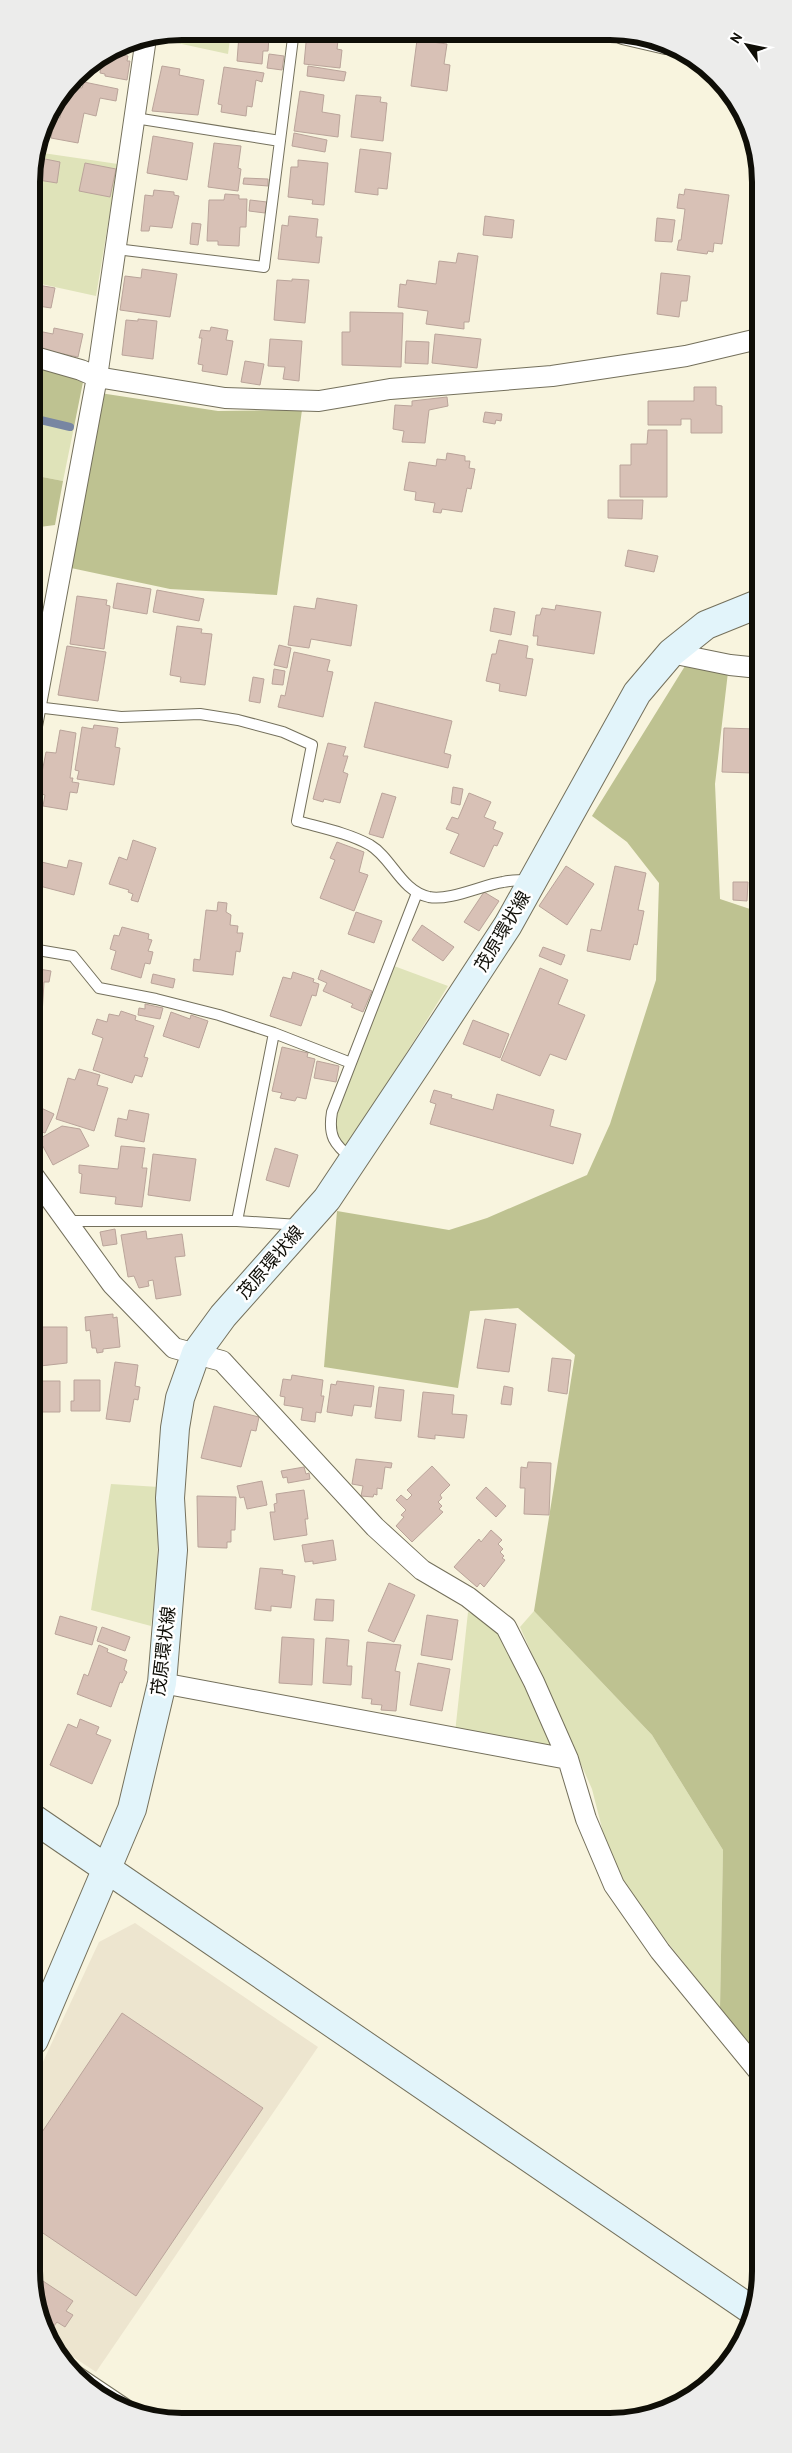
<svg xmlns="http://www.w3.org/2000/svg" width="792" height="2453" viewBox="0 0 792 2453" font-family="'PT Sans','Noto Sans JP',sans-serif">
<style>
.industrial{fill:#ede5cf}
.green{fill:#dfe3b9}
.forest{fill:#bec291}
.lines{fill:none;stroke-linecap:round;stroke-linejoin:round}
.stream{stroke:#7886a2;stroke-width:8}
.building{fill:#d8c1b6;stroke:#baa49a}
.lane-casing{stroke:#74705c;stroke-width:12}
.street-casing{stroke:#74705c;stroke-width:22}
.secondary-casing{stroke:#74705c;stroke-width:30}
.lane{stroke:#fff;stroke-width:10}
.street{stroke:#fff;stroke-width:20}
.secondary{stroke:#e2f4fa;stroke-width:28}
.labels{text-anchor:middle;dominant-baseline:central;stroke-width:5;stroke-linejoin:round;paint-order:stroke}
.street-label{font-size:18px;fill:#0f0e07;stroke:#fff}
.rim{fill:none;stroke:#0f0e07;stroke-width:6}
</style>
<rect width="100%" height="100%" fill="#f8f4de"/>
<path class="industrial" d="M135 1923 318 2047 96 2372 49 2341 34 2300V2081L99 1942Z"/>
<path class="green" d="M182 31 231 32 228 54 154 38Z
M36 152 118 164 96 296 32 282V173Z
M32 418 74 427 63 481 32 475Z
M394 966 448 986 348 1147C337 1140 336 1132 335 1120Z
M111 1484 159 1487 157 1578 151 1626 91 1610Z
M534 1611 652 1735 723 1850 720 2008 622 1885 606 1844 592 1789 520 1627Z
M468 1612 493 1624 560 1748 455 1733Z"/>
<path class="forest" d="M32 362 84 377 74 427 32 418Z
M100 393 218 411 302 410 277 595 170 589 71 568Z
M32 475 63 481 55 525 32 528Z
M685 666 728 672 715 784 720 899 759 912 760 2059 720 2008 723 1850 652 1735 534 1611 575 1355 518 1308 470 1311 458 1388 324 1367 337 1211 449 1230 487 1218 587 1175 610 1124 656 980 659 883 627 842 592 816Z"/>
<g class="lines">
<path class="stream" d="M32 418 70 427"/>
</g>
<path class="building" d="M307 32H339L337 49 342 50 340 68 304 64Z
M239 35 269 37 268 51H263L262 64 237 61Z
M417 40 447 44 444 64 450 65 447 91 411 86Z
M115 54 128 56 127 61H130L127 80 105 76V74L100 73 102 58 115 59Z
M269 54 284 56 282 70 267 68Z
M162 66 180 69 179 75 204 80 198 115 152 111Z
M308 66 346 72 344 81 307 76Z
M224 67 264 73 262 82 256 80 252 107 247 106 246 116 221 112 222 105 218 104Z
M84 82 118 89 116 101 100 98 96 116 84 113 78 143 51 138 55 117 60 118 64 98 61 97 69 86 82 88Z
M300 91 324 95 322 112 340 115 338 137 294 131Z
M356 95 381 97 380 102 387 103 383 141 351 137Z
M294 133 327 140 325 152 292 146Z
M153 136 193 143 187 180 147 173Z
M214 143 241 146 238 168 241 169 238 191 208 187Z
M360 149 391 153 387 189 378 188V195L355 192Z
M35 157 60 162 57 183 32 179Z
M298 160 328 163 324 205 312 204 313 200 288 197 291 167H298Z
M85 163 116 169 110 197 79 191Z
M244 178 268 179V186L243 184Z
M685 189 729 195 722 244 714 243 713 252 708 251 707 254 677 250 679 240H681L685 209 677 208 679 194 684 195Z
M154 190 174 192V195L179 196 172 228 150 226 149 231H141L145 195 153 196Z
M225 194 239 195V199H247L246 227H240L239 246 218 245V241H207L209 200H224Z
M250 200 267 202 265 213 249 211Z
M289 216 318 219 316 237H322L319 263 278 259 282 225 288 226Z
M485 216 514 220 512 238 483 235Z
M657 218 675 220 672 242 655 241Z
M192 223 201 224 198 245 190 244Z
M458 253 478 256 469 322H464V329L426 324 428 311 398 307 400 284 406 285 407 280 436 284 439 261 456 263Z
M142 269 177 274 170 317 120 310 125 276 141 278Z
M661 273 690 276 687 301H681L679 317 657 314Z
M292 279 309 280 305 323 274 320 277 280 292 281Z
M32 284 55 288 51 308 32 305Z
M32 311 36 312 32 331Z
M350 312 403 313 401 367 342 365V332H350Z
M138 319 157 321 153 359 122 355 126 320 138 321Z
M211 327 228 330 226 340 233 341 227 375 202 371 203 365 198 364 202 338H199L201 330 210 331Z
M54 328 83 334 78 357 34 348 38 331 53 334Z
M435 334 481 339 477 368 432 363Z
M270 339 302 341 299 381 283 379 285 367 268 366Z
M406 341 429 342 428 364 405 363Z
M245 361 264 364 260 385 241 382Z
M694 387H716V405L722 406V433H691V419H681V425H648V401H694Z
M447 397 448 406 429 410 425 443 402 442 404 431 393 429 395 405 412 406V401Z
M485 412 502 414 501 421 496 420 495 424 483 422Z
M648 430H667V497H620V465H631V444H647Z
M447 453 465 456V461H470L469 468 475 469 471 489 467 488 462 512 442 509 441 513 433 512 435 503 415 500 416 492 404 490 409 462 436 466 437 459 446 460Z
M608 500H643L642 519 608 518Z
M758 521V563H757Z
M628 550 658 556 654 572 625 566Z
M117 583 151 589 147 614 113 608Z
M157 590 204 599 199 621 153 612Z
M77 596 107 600 106 605 110 606 104 649 70 644Z
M317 598 357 605 351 646 311 639 309 648 288 645 294 606 315 609Z
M556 605 601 612 594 654 537 645 538 636H533L536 615H540L542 608 555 610Z
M494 608 515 612 511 635 490 631Z
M754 625H758V652H750Z
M177 626 202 629 201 633 212 634 205 685 180 682 181 677 170 675Z
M499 640 528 646 526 658 533 659 526 696 499 691 500 684 486 681 492 654H496Z
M279 645 291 648 287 668 274 665Z
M67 646 106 652 98 701 58 695Z
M294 652 330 660 327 671 333 672 323 717 278 707 281 695 285 696Z
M274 669 285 671 283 685 272 684Z
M253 677 264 679 260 703 249 701Z
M375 702 452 721 444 753 451 755 448 768 364 747Z
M94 725 118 728 115 747 120 748 114 785 77 779 79 771 75 770 82 727 93 729Z
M724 728 756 729 759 750H754L753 773 722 772Z
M60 730 76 733 70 778H73L72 782 79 783 77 793 70 792 67 810 43 806 45 795 38 793 46 752 56 753Z
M328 743 346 747 343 756H348L343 772 348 774 340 803 324 799 323 802 313 799Z
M453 787 463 789 460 805 451 803Z
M382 793 396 797 383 838 369 834Z
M469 793 491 802 484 817 496 822 493 829 503 833 497 846 494 845 484 867 450 853 459 834 446 829 452 817 458 819Z
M133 840 156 848 138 902 131 900 133 894 128 892 129 890 109 884 119 857 127 860Z
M337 842 364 852 359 872 368 875 354 911 320 898 335 860 330 858Z
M33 860 67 868 69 860 82 863 74 895 32 884Z
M566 866 594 884 567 925 539 906Z
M615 866 646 873 638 910 644 911 637 945 634 944 630 960 587 951 591 929 601 931Z
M733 882H748L747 901 733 900Z
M484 892 499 901 479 931 464 922Z
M218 902 227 903 226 912 231 915 230 925 238 926 237 933H243L240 952 236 951 233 975 193 971 194 959 200 960 206 910 217 911Z
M356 912 382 921 374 943 348 934Z
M422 925 454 947 443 961 412 940Z
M122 927 149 934 148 939 152 940 148 951 153 952 150 964 145 963 141 978 111 969 116 951 110 949 114 935 119 936Z
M543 947 565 955 561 965 539 956Z
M33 968 51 971 49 982H44L42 1015 33 1014Z
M540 968 568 980 558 1004 585 1015 566 1060 550 1054 540 1076 501 1060Z
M321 970 372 991 363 1012 351 1007 353 1004 323 991 327 983 318 979Z
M293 972 314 979 313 982 319 984 316 996 312 995 301 1026 270 1016 283 977 291 979Z
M153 974 175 979 173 988 151 983Z
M145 1004 163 1008 160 1019 138 1015 139 1008 145 1009Z
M121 1011 136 1016 135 1020 154 1026 144 1057 148 1058 142 1077 135 1075 132 1083 93 1070 103 1038 92 1034 97 1019 107 1022 109 1014 119 1016Z
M171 1012 190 1019 191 1015 208 1021 199 1048 163 1036Z
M473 1020 509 1034 500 1058 463 1044Z
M282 1047 308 1053 307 1057 315 1059 306 1099 297 1097 295 1101 280 1098 282 1093 272 1091Z
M317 1061 339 1066 336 1082 314 1078Z
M79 1069 100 1075 97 1085 108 1088 94 1131 56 1119 68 1078 75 1080Z
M434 1090 452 1095 451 1098 493 1110 497 1094 554 1110 550 1126 581 1134 573 1164 430 1124 436 1104 430 1102Z
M39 1107 54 1114 45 1133 39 1131 35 1140 33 1139V1120Z
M129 1110 149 1114 144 1142 115 1136 118 1118 127 1120Z
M62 1126 80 1129 89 1146 53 1165 39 1139Z
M121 1146 145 1148 142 1168H147L142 1207 115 1204 116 1197 80 1193 82 1174 79 1173V1165L118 1169Z
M275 1148 298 1155 289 1187 266 1180Z
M153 1154 196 1159 190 1201 148 1195Z
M115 1229 117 1244 103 1246 100 1232Z
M146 1231 147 1239 182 1234 185 1256 175 1257 181 1295 156 1299 153 1280 148 1281 149 1286 139 1288 134 1276 128 1277 121 1235Z
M113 1314V1318L117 1317 120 1347 103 1349V1352L97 1353 96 1348H92L90 1330 86 1331 85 1317Z
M485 1319 516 1324 509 1372 477 1368Z
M33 1327H67V1363L40 1366V1362H36Z
M552 1358 571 1360 567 1394 548 1391Z
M115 1362 138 1365 135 1386 140 1387 138 1400 134 1399 130 1422 106 1419Z
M292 1375 323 1380 321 1396H324L321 1413 316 1412 315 1422 301 1420 303 1408 284 1405 285 1397 280 1396 283 1379 291 1380Z
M74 1380H100V1411H71V1401H74Z
M34 1381H60V1412H33Z
M337 1381 374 1386 371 1407 354 1405 352 1416 327 1412 331 1384 336 1385Z
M504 1386 513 1388 511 1405 501 1404Z
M379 1387 404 1390 401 1421 375 1418Z
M423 1392 454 1395 452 1414 467 1415 464 1438 435 1435V1439L418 1437Z
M214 1406 259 1417 256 1431 251 1430 241 1467 201 1458Z
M356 1459 392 1463 391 1468 385 1467 382 1489 377 1488V1495L374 1494 373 1497 361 1496 363 1486 352 1484Z
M528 1462 551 1463 549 1515 524 1514 525 1488H520L521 1467 527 1468Z
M432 1466 450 1485 440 1495 442 1498 438 1502 442 1506 439 1509 443 1512 412 1542 396 1526 404 1517 401 1515 406 1510 396 1500 401 1495 407 1500 412 1495 407 1490Z
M304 1467 306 1474 309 1473 310 1479 288 1483 287 1477 283 1478 281 1471Z
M262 1481 267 1505 247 1509 244 1497 240 1498 237 1486Z
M486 1487 506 1506 496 1517 476 1498Z
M304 1490 308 1519H305L307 1535 274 1540 270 1512H275L274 1504 277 1503 276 1494Z
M197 1496 236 1497 235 1530H231V1542H227V1548L198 1547Z
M491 1530 502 1540 498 1544 503 1549 500 1552 504 1556 502 1558 505 1560 484 1587 480 1583 477 1587 454 1567 479 1539 481 1542Z
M333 1540 336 1560 313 1564V1561L305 1562 302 1545Z
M260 1568 283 1570 282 1574 295 1576 291 1608 271 1606V1611L255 1609Z
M389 1583 415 1595 394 1642 368 1631Z
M316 1599 334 1600 333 1621 314 1620Z
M427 1615 458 1620 452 1660 421 1655Z
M60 1616 97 1627 92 1645 55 1634Z
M102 1627 130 1637 125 1651 97 1641Z
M282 1637 314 1639 312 1685 279 1683Z
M326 1638 349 1640 347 1666H352L351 1685 323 1683Z
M367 1642 401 1645 395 1671 400 1672 396 1711 381 1710 382 1705 371 1704 372 1699 362 1698Z
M99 1645 108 1649 107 1652 127 1660 124 1670 127 1672 122 1683 120 1682 111 1707 77 1694 84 1674 88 1676Z
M418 1663 450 1669 442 1711 410 1705Z
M80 1719 99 1727 96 1734 111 1740 92 1784 50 1765 68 1724 77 1728Z
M33 1737 39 1740 33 1748Z
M122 2013 263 2108 136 2296 34 2227V2144Z
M34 2275 73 2301 66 2311 73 2315 65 2327 57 2322 53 2327 40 2318 34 2300Z"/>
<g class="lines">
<g class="lane-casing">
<path id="lane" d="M135 118 280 141
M116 249 264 267 293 38
M36 707 121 717 200 714 238 720 283 732 312 745 297 821C322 828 348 833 370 845 392 858 401 891 429 897 450 901 482 885 503 882 512 880 521 880 530 880
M32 949 73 956 99 988 156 999 219 1015 274 1033 351 1063
M352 1159C334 1144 328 1136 332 1112L417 893
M66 1221H237L299 1225
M237 1221 274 1033"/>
</g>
<g class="street-casing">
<path id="street" d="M623 34 666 44
M32 356 81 370 97 377 225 398 319 401 390 389 552 376 686 356 758 339
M671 653 730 665 759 668
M32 726 97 377 146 38
M33 1175 112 1284 174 1348 222 1361 375 1527 422 1570 468 1597 506 1627 534 1682 568 1759 586 1819 614 1885 660 1951 760 2073
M162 1683 568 1759
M74 2375 126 2410"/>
</g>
<g class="secondary-casing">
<path id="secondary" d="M34 1819 753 2311
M34 2040 132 1809 162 1683 173 1550 170 1498 175 1428 180 1398 196 1353 223 1316 327 1199 421 1058 508 925 637 693 671 653 706 625 758 604"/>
</g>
<use href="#lane" class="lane"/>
<use href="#street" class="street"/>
<use href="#secondary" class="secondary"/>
</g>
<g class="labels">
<g class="street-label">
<text transform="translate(502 931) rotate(-59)">茂原環状線</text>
<text transform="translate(270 1262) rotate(-49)">茂原環状線</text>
<text transform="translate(163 1651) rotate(-83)">茂原環状線</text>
</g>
</g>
<path d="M0 0H792V2453H0ZM182 40H610A142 142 0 0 1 752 182V2271A142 142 0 0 1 610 2413H182A142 142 0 0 1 40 2271V182A142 142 0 0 1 182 40Z" fill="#ececeb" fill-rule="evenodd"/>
<path class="rim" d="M182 40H610A142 142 0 0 1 752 182V2271A142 142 0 0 1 610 2413H182A142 142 0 0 1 40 2271V182A142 142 0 0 1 182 40Z"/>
<g transform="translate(747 45) rotate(303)" stroke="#ffffff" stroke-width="4" paint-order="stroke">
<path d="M0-4L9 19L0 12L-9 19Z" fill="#0f0e07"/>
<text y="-8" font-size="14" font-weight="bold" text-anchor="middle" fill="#0f0e07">N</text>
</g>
</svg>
